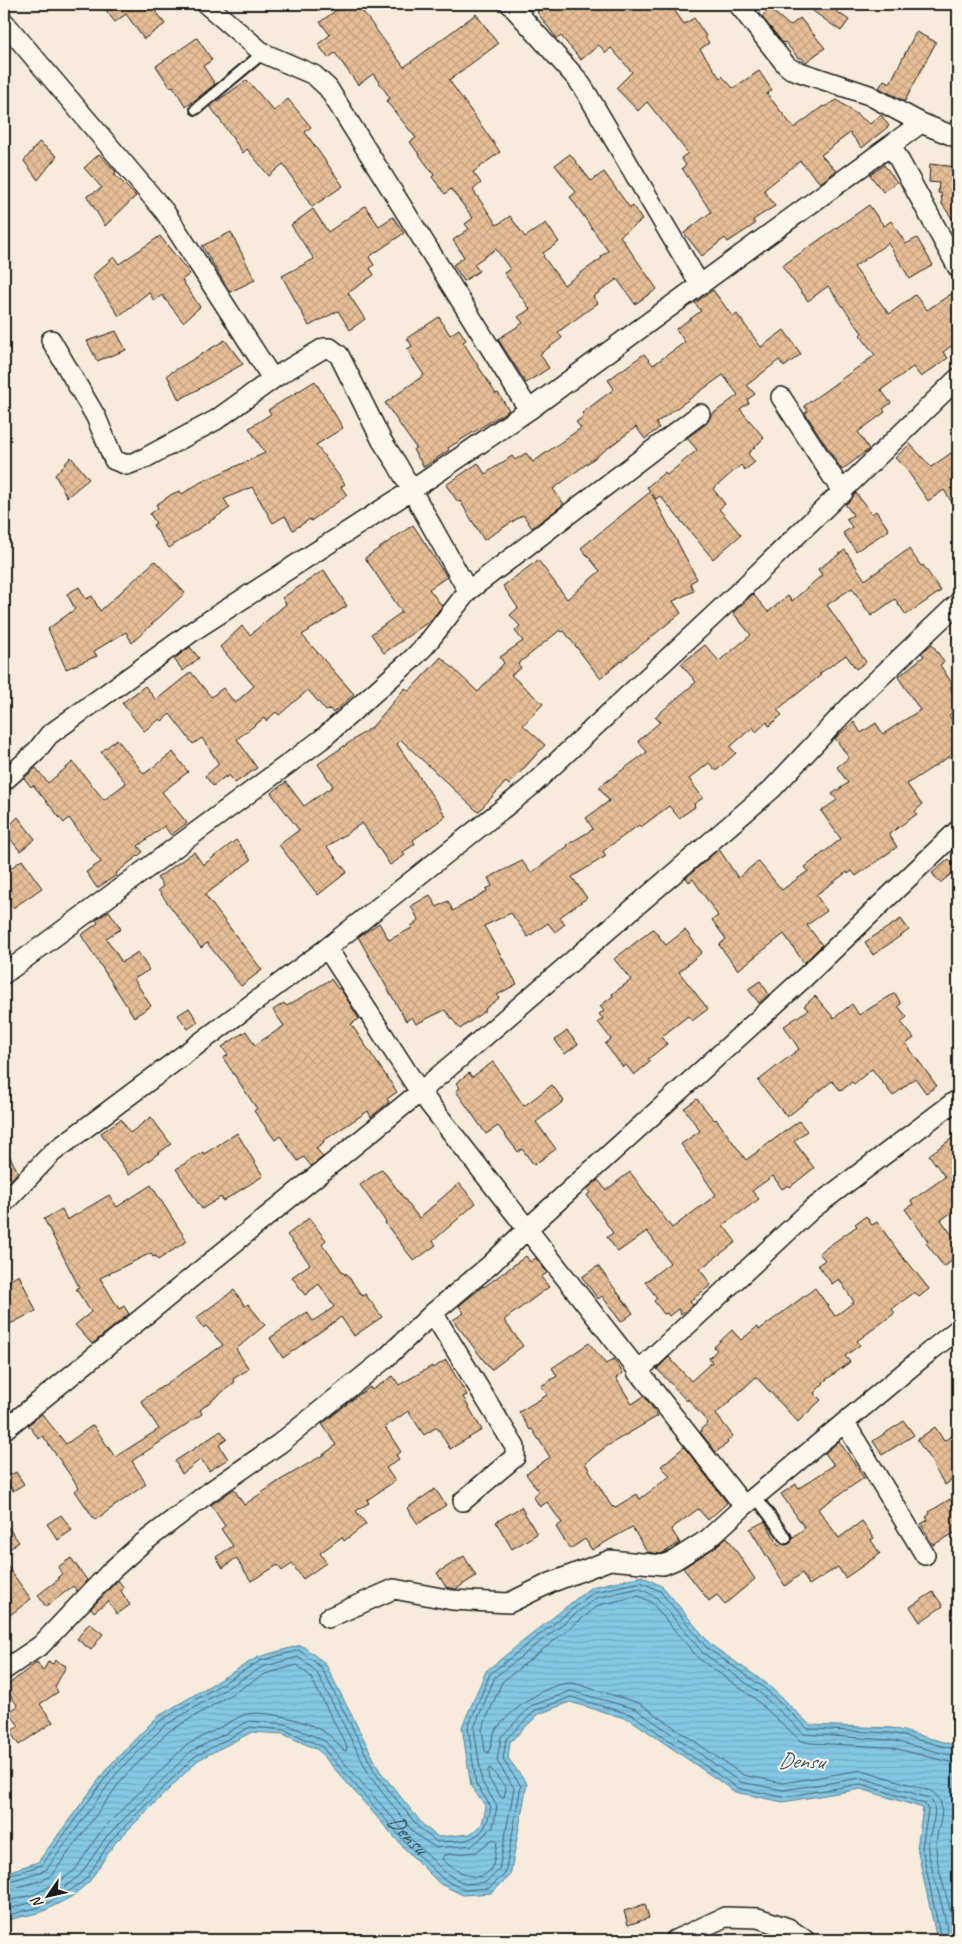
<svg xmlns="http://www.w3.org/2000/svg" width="962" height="1944" viewBox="0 0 962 1944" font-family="Caveat,sans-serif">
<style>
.water{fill:url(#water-rules);stroke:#5a8395}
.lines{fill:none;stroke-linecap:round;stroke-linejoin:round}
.shore{stroke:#46616c;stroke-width:1}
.building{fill:url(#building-cross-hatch);stroke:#1c1c1c}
.lane-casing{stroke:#1c1c1c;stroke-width:14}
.street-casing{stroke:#1c1c1c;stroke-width:22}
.lane{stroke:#fbf7ec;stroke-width:10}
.street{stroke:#fbf7ec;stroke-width:19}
.labels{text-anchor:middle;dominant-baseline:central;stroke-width:4;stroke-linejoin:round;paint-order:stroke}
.water-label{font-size:22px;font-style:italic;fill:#405862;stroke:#fbf7ec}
</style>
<defs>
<pattern id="water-rules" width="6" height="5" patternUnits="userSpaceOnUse" patternTransform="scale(1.25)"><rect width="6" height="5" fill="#84c8e5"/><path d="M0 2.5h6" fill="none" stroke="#71abc4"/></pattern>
<pattern id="building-cross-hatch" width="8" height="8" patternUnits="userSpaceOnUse" patternTransform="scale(1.25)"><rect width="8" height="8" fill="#e6be96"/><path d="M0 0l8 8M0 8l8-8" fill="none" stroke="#c5a381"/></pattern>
</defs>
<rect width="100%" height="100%" fill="#f7ecdb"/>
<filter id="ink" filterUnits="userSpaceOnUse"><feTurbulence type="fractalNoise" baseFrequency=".02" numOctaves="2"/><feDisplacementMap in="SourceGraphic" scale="10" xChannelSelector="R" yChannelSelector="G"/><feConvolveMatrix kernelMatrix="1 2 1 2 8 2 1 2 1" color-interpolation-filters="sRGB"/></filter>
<g filter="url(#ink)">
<path class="water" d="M642 1576 663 1587 711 1645 766 1683 810 1725 892 1728 958 1746V1940H937L917 1848 923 1808 861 1789 783 1802 735 1792 631 1720 570 1702 539 1714 510 1742 508 1758 527 1784 510 1876 491 1893 463 1895 440 1884 404 1848 318 1750 283 1734 252 1732 198 1760 115 1843 89 1882 71 1897 42 1912 4 1921V1873L38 1862 109 1766 157 1717 258 1657 301 1645 325 1663 380 1771 424 1826 438 1837 470 1834 482 1824 486 1807 471 1786 462 1727 486 1671 591 1587Z"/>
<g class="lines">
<g class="shore">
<path d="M490 1768 506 1788 504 1797H501L489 1779 488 1771Z"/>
<path d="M493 1839 497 1841C496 1848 495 1858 493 1865 483 1889 453 1870 442 1859L444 1855 476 1852Z"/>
<path d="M4 1877 42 1865 112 1769 160 1721 260 1661 299 1650 321 1667 376 1774 420 1829 437 1842C468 1841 485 1842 491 1807L476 1784 468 1727 490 1674 594 1592 641 1582 660 1591 707 1648 763 1687 808 1729 891 1733 958 1750"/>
<path d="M4 1883 46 1870 117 1773 164 1726 262 1667 298 1657 316 1671 371 1778 415 1834 436 1848 473 1845 493 1827 497 1806 482 1782 474 1728 495 1677 596 1598 639 1588 656 1597 703 1653 759 1692 804 1734 890 1740 958 1757"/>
<path d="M4 1891 43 1880 52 1875 123 1778 168 1732 265 1674 297 1665 310 1676 347 1747 346 1751 343 1750C339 1746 335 1740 330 1736 313 1722 264 1708 243 1715L185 1746 101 1831 75 1870 60 1881 35 1894 4 1902"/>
<path id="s1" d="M4 1910 38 1901 65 1887 81 1874 107 1836 190 1752 249 1721 286 1724 325 1741 412 1840 447 1874 465 1884 486 1882 499 1870 514 1788 497 1761 501 1737 531 1706 571 1691 636 1709 740 1782 783 1790 862 1778 929 1798C943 1811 926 1834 928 1850 933 1880 946 1910 948 1940"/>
<path d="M4 1916 40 1907 68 1892 86 1879 111 1840 194 1757 250 1727 285 1730 321 1746 408 1845 443 1879 464 1890 489 1888 505 1874 521 1786 503 1760 506 1739 536 1710 571 1697 633 1715 737 1788 783 1797 861 1784 925 1804 928 1810 922 1848 941 1940"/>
<path d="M955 1940C954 1909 938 1879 936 1849 934 1829 953 1805 931 1791L862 1770 783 1783 743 1775 639 1703 573 1683C546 1682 510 1711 495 1731 491 1738 492 1747 488 1753L485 1751 482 1729 502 1682 599 1605 639 1596 651 1602 698 1658 754 1698 801 1741 810 1743 889 1747 958 1764"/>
</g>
</g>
<path class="building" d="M101 4H151L165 24 144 39 126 14 115 22Z
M345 4H357L404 67 476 14 498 44 449 80 500 152 473 172 481 183 473 190 497 225 510 216 525 237 546 223 559 242 543 253 544 255 543 256 564 285 602 258 601 256 608 251 570 197 576 192 555 165 570 154 591 181 604 172 630 208 633 206 642 220 620 236 657 289 635 304 617 279 593 297 598 303 558 332 562 338 540 354 549 368 526 383 498 339 523 323 518 317 530 309 504 273 510 269 496 249 474 264 479 271 464 281 453 265 464 257 453 240 469 229 465 224 473 218 451 189 445 194 432 177 434 175 410 142 416 138 386 101 390 98 373 74 358 85 335 53 328 58 318 44 330 35 320 22Z
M547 4H616L622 10 631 4H670L684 24 694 18 706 36 705 37 709 43 700 49 720 78 722 76 733 88 759 71 772 90 767 94 794 128 823 106 824 107 837 100 870 124 881 115 889 126 862 148 850 133 821 155 836 171 820 183 800 161 764 190 775 206 753 220 755 224 728 242 725 238 702 256 684 233 711 212 682 168 686 165 681 158 688 153 647 102 638 111 616 88 632 72 611 48 606 53 599 45 581 60 561 36 557 39 537 12Z
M803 4H826L849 20 841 31Z
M769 8 790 26 800 18 825 48 806 62 800 57 799 59 785 42 783 43 762 17Z
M916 32 936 42 905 101 879 88 884 80 890 83Z
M197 38 212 60 203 66 215 84 186 107 173 86 170 87 156 66Z
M247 80 274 111 288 99 311 127 305 132 343 186 312 207 283 164 269 176 247 149 243 153 210 106Z
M39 142 57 156 38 180 24 161Z
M99 154 116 172 114 174 136 196 105 226 87 196 102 188 84 168Z
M930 164 958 167V227L942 204 941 193H938L939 183 929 182Z
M884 165 897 182 883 192 870 175Z
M869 205 884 226 891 221 906 244 917 238 933 265 910 279 888 243 854 267 889 314 915 295 927 310 951 294 958 305V341L943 352 948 358 921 377 913 367 881 390 891 403 883 409 885 412 858 432 869 449 842 470 805 413 808 411 804 406 875 355 860 335 862 333 828 286 808 301 782 266Z
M365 206 379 226 393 217 404 233 369 257 374 265 370 268 374 275 348 293 365 319 350 330 338 311 309 326 282 276 314 259 291 225 313 209 328 232Z
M231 232 255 280 230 292 202 246Z
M160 236 190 274 182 280 200 307 183 322 162 295 154 301 149 292 119 316 92 276 114 257 119 264Z
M713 290 733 317 737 314 761 347 784 330 801 354 784 367 779 360 747 385 755 394 747 400 749 403 740 409 764 438 748 454 755 462 745 470 741 465 713 489 725 504 719 509 741 535 713 559 660 496 656 499 652 494 697 579 690 583 694 591 673 601 681 613 600 678 564 631 562 632 560 630 518 664 521 668 511 675 543 704 523 725 545 745 509 785 506 782 478 812 401 740 397 744 446 816 413 840 415 844 403 852 405 855 390 865 362 823 327 847 347 872 318 895 279 845 299 830 271 793 286 782 304 806 333 786 318 764 372 727 405 688 409 691 441 657 478 692 504 663 500 657 523 641 515 631 520 626 510 615 518 608 503 586 538 560 567 599 600 571 581 548 650 492 647 487 665 472 667 475 697 450 687 438 707 423 711 415 738 395 723 375 656 423 659 428 645 439 636 427 553 489 564 504 532 528 523 515 484 540 460 501 458 502 446 485 478 463 485 474 512 456 515 460 526 453 533 462 581 428 576 422 584 416 582 413 614 389 608 380 644 354 653 365 685 342 676 329 701 311 695 303Z
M439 317 450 335 459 329 466 340 463 342 496 394 498 393 509 410 448 448 449 450 424 467 413 450 416 448 385 403 424 375 407 349 412 346 407 338Z
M116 331 126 350 97 361 87 341Z
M225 340 243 364 179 400 167 375Z
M315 381 343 428 316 445 345 484 341 487 347 495 311 521 310 519 293 530 285 516 273 523 252 487 224 499 230 508 169 548 153 525 156 523 150 514 158 508 156 505 172 494 180 491 182 494 201 482 265 453 249 428 271 414 268 410Z
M910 444 931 467 951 453 958 463V512L944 490 928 501 907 470 895 458Z
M71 457 89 479 67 497 55 475Z
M856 493 872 514 876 511 889 530 856 551 843 533 852 527 846 519 853 515 845 504 849 502Z
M413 525 447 577 429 589 442 606 431 620 384 653 371 634 402 612 365 558Z
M909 549 921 566 923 565 941 591 906 615 895 599 871 616 852 588 827 605 866 662 856 669 846 655 819 674 821 675 777 710 782 715 769 726 767 722 756 732 753 727 730 747 736 753 716 771 709 763 689 779 703 798 694 804 695 807 679 818 669 806 641 827 639 825 603 851 606 856 572 877 587 898 560 917 565 924 555 932 548 923 528 937 511 913 484 926 517 984 497 995 499 998 485 1009 486 1010 460 1029 445 1010 416 1024 412 1017 406 1021 358 937 379 923 389 940 412 928 411 926 419 921 411 906 430 895 437 907 448 901 453 911 487 891 486 889 492 886 488 878 522 861 531 873 568 846 567 845 593 829 586 818 609 801 599 787 647 752 638 741 660 722 655 717 696 682 681 664 705 645 719 661 751 635 733 613 753 594 768 612 788 596 792 601 822 575 818 569 845 550 865 580Z
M155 561 185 593 132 643 126 632 94 651 97 656 66 669 48 629 75 609 67 594 79 587 86 599 92 596 100 611Z
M324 570 347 606 302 635 354 694 333 713 330 709 326 711 308 690 279 715 276 712 266 721 264 718 237 739 257 768 235 783 229 775 226 778V776L213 786 205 776 219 764 202 738 193 744 170 714 162 721 160 719 144 731 122 703 145 686 156 700 191 672 211 697 223 688 235 703 254 686 220 647 242 626 250 635 286 604 282 598Z
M932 644 944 662 940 665 953 685 950 687 958 700V708L949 715 958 729V769L950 756 907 784 922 805 915 811 917 814 889 834 897 847 856 876 852 871 848 874 847 872 816 895 827 911 807 925 822 945 804 963 784 934 738 970 719 945 726 939 712 920 718 916 693 879 689 882 686 878 719 849 738 878 758 861 782 890 808 871 805 867 841 839 821 811 837 800 832 794 848 783 837 767 849 758 835 738 854 722 861 733 876 723 883 734 920 710 898 677 924 656 921 653Z
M190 647 199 658 183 671 174 659Z
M117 739 144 774 173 752 188 772 162 792 187 823 171 835 164 826 138 846 143 852 116 873 117 875 97 888 86 872 101 862 69 818 64 823 33 785 31 787 24 778 36 768 48 783 73 762 104 800 126 783 101 752Z
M18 817 35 839 20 851 4 831Z
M236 840 251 860 205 895 262 970 241 986 207 943 201 948 158 890 163 886 157 878 194 852 203 865Z
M949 859 957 869 940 883 932 873Z
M22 860 42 888 13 908 4 896V873Z
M109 911 121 929 106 938 122 962 138 952 149 970 134 979 151 1006 134 1017 81 935 98 923 96 920Z
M901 919 909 930 873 955 865 942Z
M653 929 666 945 685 930 702 952 679 972 708 1009 692 1021 688 1016 661 1037 667 1044 648 1059 650 1062 634 1075 626 1065 623 1067 605 1044 611 1039 598 1022 603 1019 599 1014 604 1011 600 1006 613 996 612 994 631 980 614 959Z
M331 979 338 989 340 988 359 1019 351 1024 397 1092 387 1099 389 1102 371 1117 368 1111 323 1141 324 1142 316 1148 323 1157 311 1166 304 1157 298 1161 280 1136 275 1140 254 1111 257 1109 223 1058 228 1055 222 1047 246 1031 255 1045 284 1026 273 1010 284 1003 287 1006Z
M760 981 769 994 759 1003 748 989Z
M895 993 901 1004 898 1006 907 1017 901 1022 914 1038 906 1044 937 1086 926 1093 915 1078 893 1096 872 1069 854 1084 852 1082 841 1091 832 1081 787 1117 758 1081 799 1049 784 1026 808 1010 804 1006 815 996 834 1018 852 1004 859 1015Z
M189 1008 198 1022 188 1029 178 1015Z
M567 1031 578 1044 565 1054 555 1040Z
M493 1062 524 1106 552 1085 564 1101 536 1122 556 1149 534 1165 522 1149 518 1152 498 1126 486 1134 456 1091 460 1088 456 1083 469 1073 472 1077Z
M697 1099 714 1120 716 1119 746 1160 799 1121 807 1131 794 1141 814 1168 790 1187 788 1185 782 1189 773 1176 752 1191 759 1199 723 1225 736 1242 700 1269 711 1285 690 1301 693 1305 681 1314 678 1309 669 1316 667 1313 664 1314 654 1301 657 1298 645 1282 670 1263 647 1231 618 1252 607 1237 613 1233 587 1195 590 1193 587 1189 598 1180 606 1190 630 1172 672 1228 716 1195 681 1144 700 1131 684 1108Z
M151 1117 171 1144 129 1175 101 1133 121 1119 130 1133Z
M237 1133 263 1176 223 1201 221 1197 202 1209 176 1169 203 1152 204 1154Z
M958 1134V1208L941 1220 958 1243V1256L944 1267 926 1243 928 1241 905 1209 913 1204 911 1201 945 1177 929 1155Z
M4 1146 18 1172 4 1187Z
M382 1169 419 1218 459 1183 476 1203 433 1241 436 1245 414 1261 385 1223 386 1222 360 1185Z
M151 1185 187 1241 158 1260 156 1256 153 1257 151 1253 100 1278 119 1309 124 1306 129 1314 92 1344 75 1325 91 1312 76 1289 79 1287 44 1219 62 1209 67 1220 109 1195 117 1207Z
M866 1216 872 1225 877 1222 906 1262 907 1261 929 1289 919 1297 915 1292 892 1309 895 1313 857 1341 860 1345 845 1356 850 1362 823 1382 824 1383 814 1393 821 1400 798 1422 756 1377 716 1414 733 1436 727 1441 728 1443 716 1452 700 1432 702 1431 701 1429 708 1423 688 1399 687 1401 657 1369 669 1357 691 1381 712 1362 709 1358 717 1350 714 1347 732 1330 741 1340 757 1327 759 1330 815 1288 835 1316 854 1302 839 1279 832 1284 818 1265 825 1260 819 1253 857 1226 855 1224Z
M309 1218 326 1240 322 1244 345 1275 346 1273 362 1296 365 1294 382 1317 354 1336 341 1317 283 1358 270 1338 307 1312 313 1321 334 1307 319 1284 305 1295 292 1277 310 1264 287 1235Z
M526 1256 530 1262 536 1258 547 1273 541 1277 549 1287 504 1320 523 1346 491 1370 453 1320 464 1313 459 1306 483 1286 484 1287Z
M598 1266 633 1313 621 1322 602 1296 598 1299 582 1277Z
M19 1275 36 1311 4 1327V1284Z
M234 1290 245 1306 248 1304 265 1325 236 1349 249 1369 233 1379 235 1382 200 1410 202 1414 132 1461 146 1484 95 1520 75 1491 79 1488 43 1436 39 1439 28 1425 42 1414 66 1444 93 1425 115 1457 159 1429 141 1401 223 1345 206 1326 203 1328 196 1318Z
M589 1343 606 1364 614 1359 623 1373 616 1378 632 1404 644 1396 658 1416 607 1446 585 1463 612 1507 613 1506 614 1508 637 1494 640 1499 670 1476 661 1466 684 1447 727 1503 708 1520 698 1509 671 1529 680 1543 661 1554 647 1552 632 1527 592 1550 585 1539 570 1549 556 1527 562 1523 547 1502 540 1507 533 1496 539 1492 526 1474 550 1457 532 1429 530 1430 519 1412 547 1395 541 1386 557 1376 552 1368Z
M446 1360 467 1395 463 1397 482 1430 450 1449 437 1427 424 1435 408 1411 385 1427 401 1452 396 1455 399 1459 386 1468 395 1481 367 1500 369 1503 356 1511 366 1524 344 1541 342 1537 320 1553 326 1563 303 1579 292 1564 282 1571 278 1565 251 1581 236 1558 223 1568 216 1557 233 1546 221 1529 225 1526 211 1505 234 1489 244 1505 279 1481 323 1455 336 1445 322 1424 357 1396 370 1387 372 1390 393 1376 399 1385 432 1366 433 1368Z
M904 1421 914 1435 882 1455 873 1441Z
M935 1427 944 1441 958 1432V1476L945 1485 933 1466 934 1465 917 1440Z
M221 1431 227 1439 219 1445 228 1459 209 1471 201 1459 182 1474 175 1461Z
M839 1441 864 1478 818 1509 839 1538 862 1521 874 1538 871 1540 880 1554 845 1578 838 1567 809 1585 802 1573 785 1586 750 1529 765 1521 779 1546 782 1544 786 1545 790 1543 793 1537 805 1528 781 1494 796 1484 799 1488 834 1465 825 1453Z
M16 1472 24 1484 13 1491 5 1478Z
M435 1489 446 1505 418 1524 407 1508Z
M950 1499 958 1513V1531L933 1545 921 1524 928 1520 926 1517 930 1514 929 1512Z
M521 1507 537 1534 512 1549 496 1522Z
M61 1515 72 1530 58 1540 47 1524Z
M4 1522 19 1542 4 1553Z
M727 1537 755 1579 725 1604 717 1595 709 1601 683 1568 714 1548Z
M464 1556 476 1576 456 1589 446 1587 437 1573Z
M71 1558 87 1580 77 1591 73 1586 46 1607 38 1595 59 1579 58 1577 62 1574 58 1567Z
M4 1562 31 1599 10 1615 4 1606Z
M118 1580 124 1588 121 1591 130 1605 117 1614 108 1601 94 1612 91 1608Z
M933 1592 943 1606 920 1622 910 1607Z
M89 1623 103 1634 91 1650 77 1639Z
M55 1660 66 1666 55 1687 58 1692 40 1704 53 1722 19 1745 10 1732 19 1726 9 1712 18 1706 4 1688 37 1662 43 1671 48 1662 53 1664Z
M645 1904 649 1918 628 1925 624 1911Z"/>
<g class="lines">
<g class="lane-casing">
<path id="lane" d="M196 109 263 53
M755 1496 786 1538"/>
</g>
<g class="street-casing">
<path id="street" d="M206 4 263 53 314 75 328 88 529 410
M510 4 578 80 586 92 700 285
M738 4 786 65 791 69 869 95 921 123 958 138
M4 22 165 212 270 375 277 376 324 348H330L339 355 382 441 397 464 468 591
M921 123 891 145 958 268
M51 340 96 417 114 460 127 465 145 458 216 420 277 376
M781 397 843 493
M4 781 35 753 49 735 196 629 412 490 529 410 891 145
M327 948 420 1092 744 1506
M4 974 322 739 411 660 425 646 468 591 700 414
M4 1203 52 1153 327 948 529 788 746 585 958 378
M433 1313 515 1447V1457L463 1501
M637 1372 811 1210 954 1102
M845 1423 925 1555
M4 1430 420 1092 772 789 853 703 958 603
M328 1618 394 1589 452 1600 509 1603 550 1583 610 1560 663 1565 675 1560 708 1539 744 1506 929 1352 958 1329
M4 1670 41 1645 112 1570 139 1546 208 1493 279 1444 386 1358 433 1313 490 1265 527 1229 805 977 958 830
M675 1940 725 1917 758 1918 788 1928 805 1940"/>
</g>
<use href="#lane" class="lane"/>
<use href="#street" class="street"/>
</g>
</g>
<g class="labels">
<g class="water-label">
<text transform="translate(801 1761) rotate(2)">Densu</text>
<text stroke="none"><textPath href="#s1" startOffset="521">Densu</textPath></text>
</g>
</g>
<rect width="962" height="1944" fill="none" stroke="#fbf7ec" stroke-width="20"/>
<rect x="10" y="10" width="942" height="1924" fill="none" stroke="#1c1c1c" stroke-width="2" filter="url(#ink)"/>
<g transform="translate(48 1896) rotate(236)" stroke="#fbf7ec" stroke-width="4" paint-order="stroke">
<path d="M0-4L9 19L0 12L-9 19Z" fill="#1c1c1c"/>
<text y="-8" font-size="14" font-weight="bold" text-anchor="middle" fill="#1c1c1c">N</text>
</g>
</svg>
